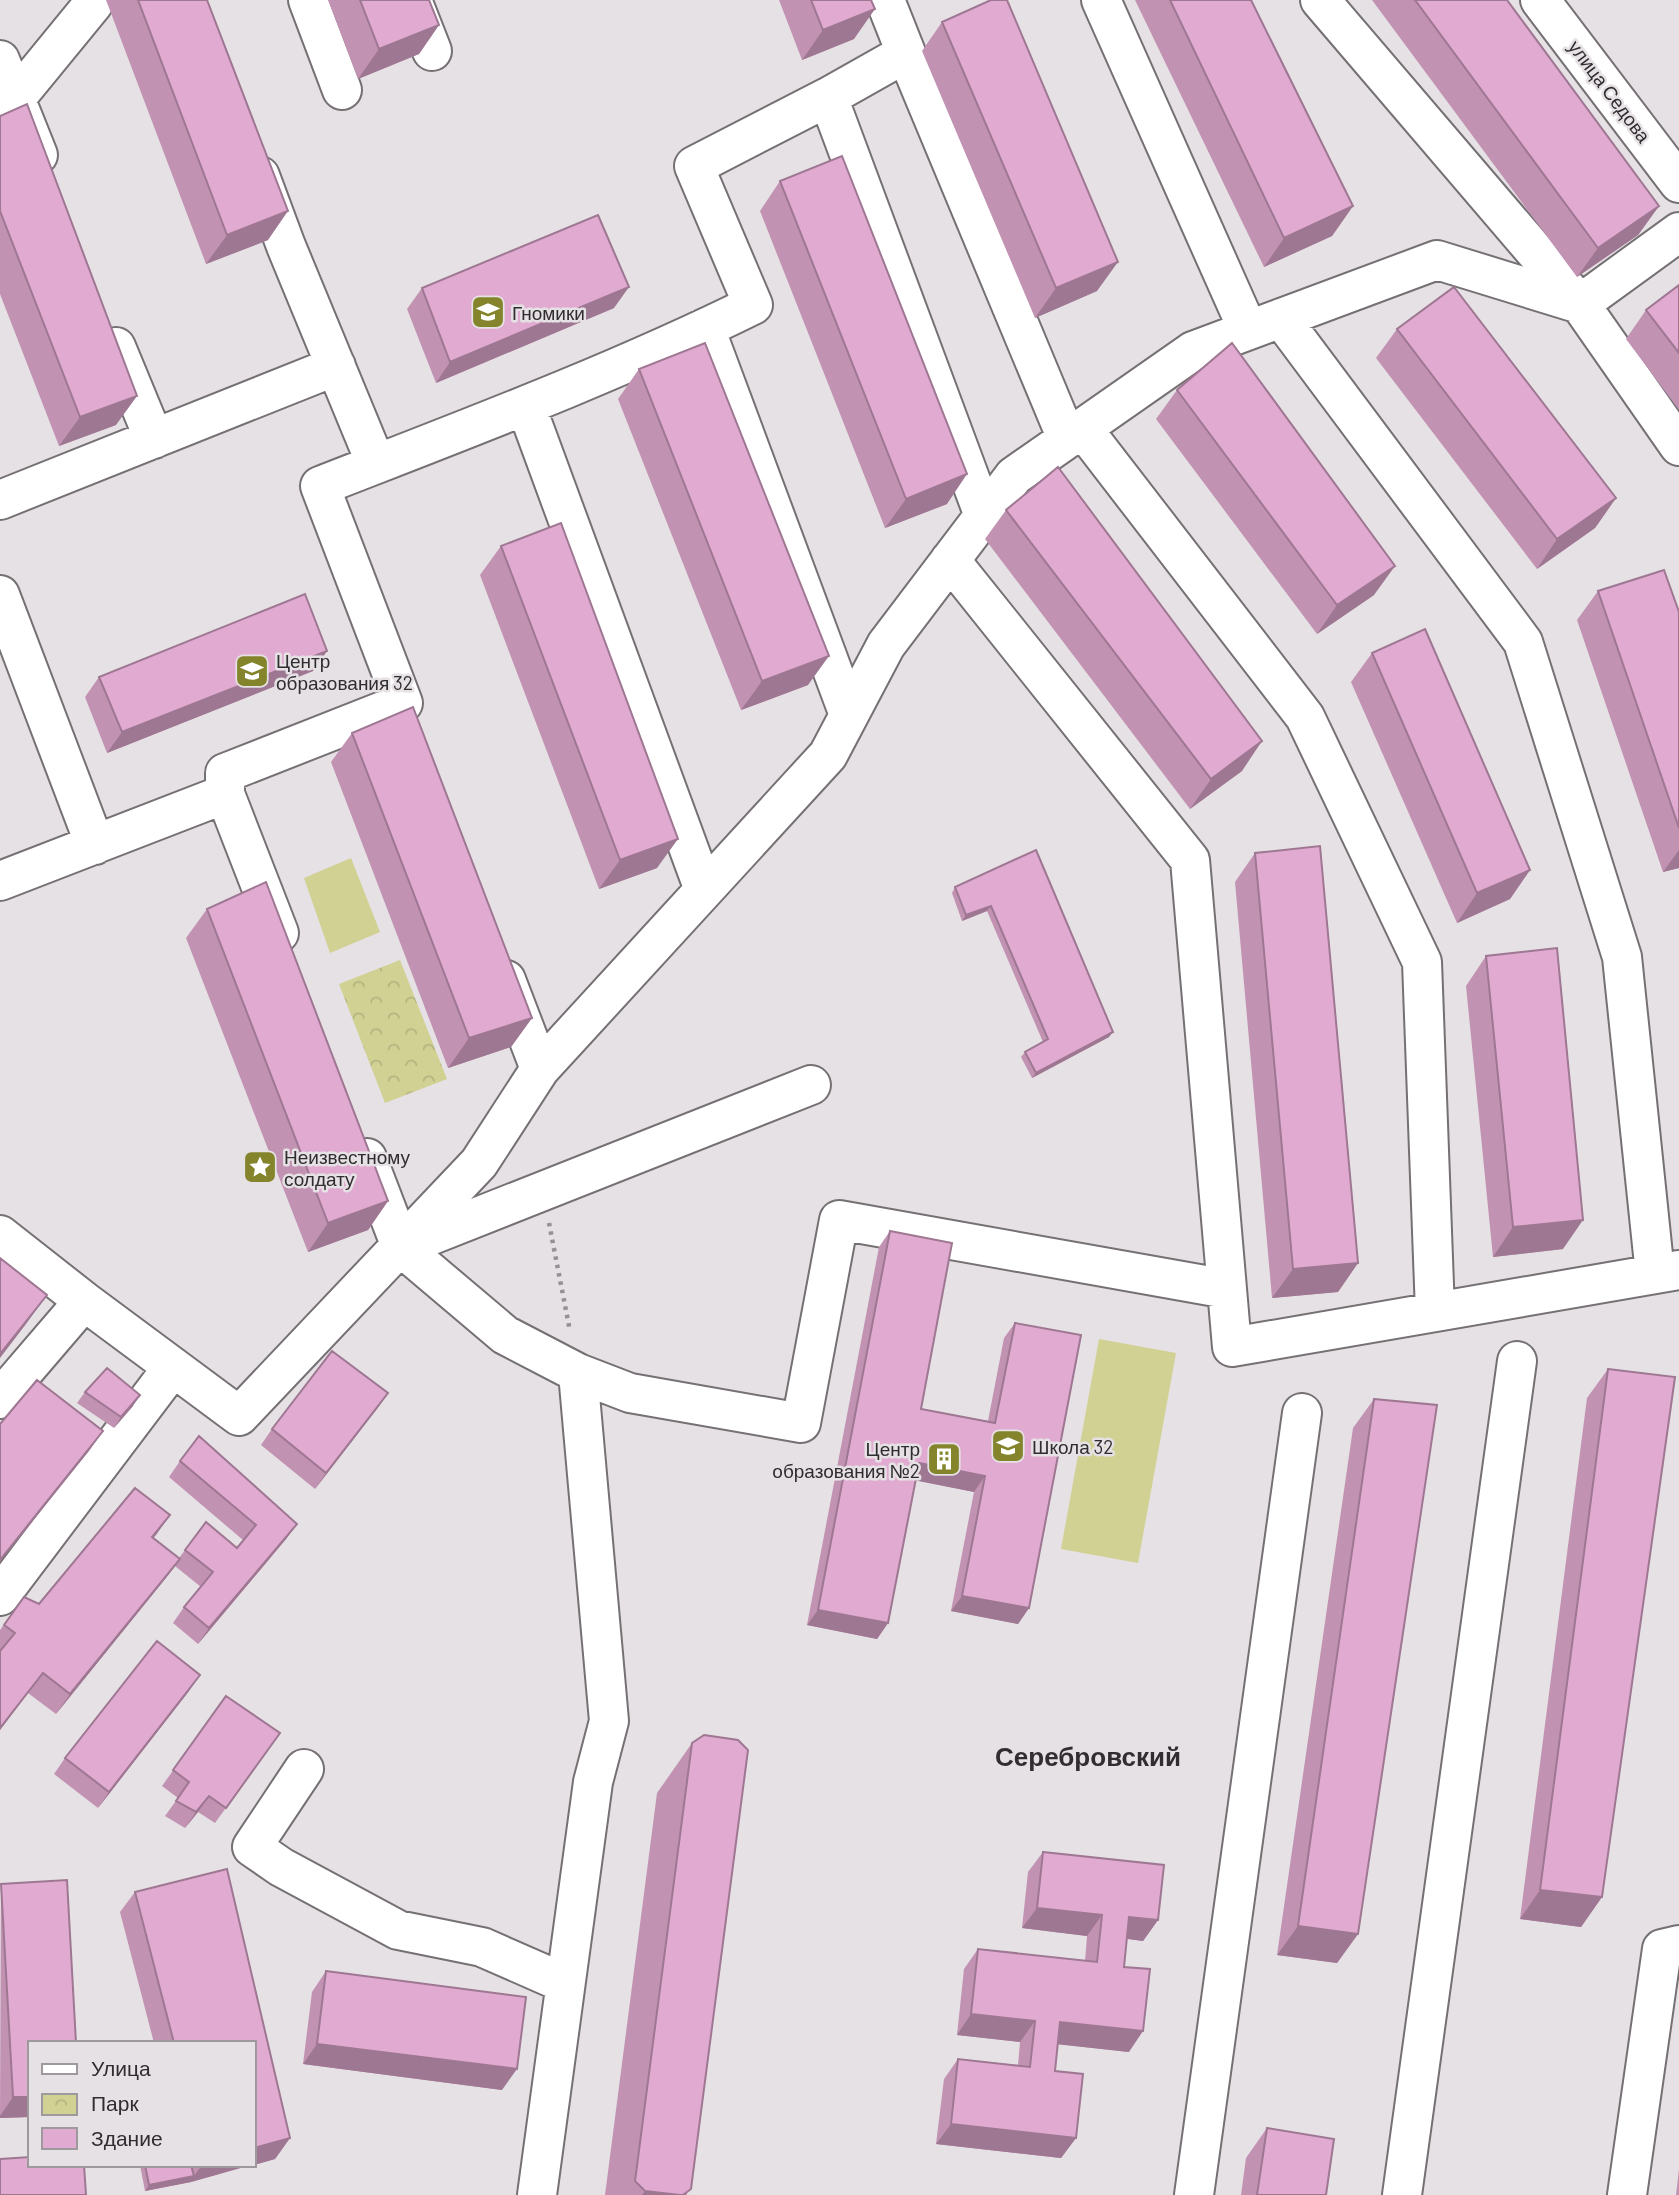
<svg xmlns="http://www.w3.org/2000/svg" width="1679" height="2195" viewBox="0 0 1679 2195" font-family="Barlow,sans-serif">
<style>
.park{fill:url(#park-crowns)}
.pitch{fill:#d0d193}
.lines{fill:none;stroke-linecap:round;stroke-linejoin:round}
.minor-casing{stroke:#757073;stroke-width:42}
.path{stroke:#959194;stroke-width:4.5;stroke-dasharray:3.5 5;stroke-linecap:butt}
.minor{stroke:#fff;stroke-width:38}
.wall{fill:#c292b3}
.shaded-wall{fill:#9e7792}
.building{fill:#e1aad0;stroke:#9e7792;stroke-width:2}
.labels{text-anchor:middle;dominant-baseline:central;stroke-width:5;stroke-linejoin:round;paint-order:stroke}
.street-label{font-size:19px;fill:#2f2d2f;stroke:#e6e1e4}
.poi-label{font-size:19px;fill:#2f2d2f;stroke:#e6e1e4;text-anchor:start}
.district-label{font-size:26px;font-weight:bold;fill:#312d30;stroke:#e6e1e4}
</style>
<defs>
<pattern id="park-crowns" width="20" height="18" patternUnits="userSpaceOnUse" patternTransform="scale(1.75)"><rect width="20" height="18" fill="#d0d193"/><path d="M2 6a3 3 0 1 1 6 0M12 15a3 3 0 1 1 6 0" fill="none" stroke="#b3b47f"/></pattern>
</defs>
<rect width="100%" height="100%" fill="#e6e1e4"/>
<path class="park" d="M400 960 447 1079 385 1103 339 984Z"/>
<path class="pitch" d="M351 858 380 932 330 953 304 878Z
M1099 1339 1176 1353 1138 1563 1061 1549Z"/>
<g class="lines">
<g class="minor-casing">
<path id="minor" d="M308 0 342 90
M412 0 432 51
M1101 0 1248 330
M1320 0 1580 304 1679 446
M1540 0 1679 183
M906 53 1067 439
M0 60 38 155
M828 97 984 516
M0 108 16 98 93 4 92 0
M260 176 286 246 376 464
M1281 318 1523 642 1622 957 1655 1274
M705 328 849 715
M116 347 154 439
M526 406 704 890
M1083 429 1305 717 1422 962 1435 1312
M0 500 336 366
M950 560 1190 860 1232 1347 1679 1270
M0 595 95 845
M225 794 279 933
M0 881 225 794V773L403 703 320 486C466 429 613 374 753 305L694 166 828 97 906 53 885 0
M506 980 540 1069
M367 1158 401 1247 505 1335 578 1373 630 1393 801 1423 839 1220 1227 1289
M0 1235 84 1301 0 1399
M409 1244 811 1085
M84 1301 239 1416 479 1163 540 1069 828 755 886 645 1014 476 1193 351 1437 260 1580 304 1679 232
M0 1596 173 1367
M304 1769 252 1847 281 1867 398 1930 482 1947 564 1983
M537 2195 593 1782 609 1721 578 1373
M1194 2195 1302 1413
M1402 2195 1517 1361
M1627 2195 1662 1949 1679 1945"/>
</g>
<path class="path" d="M549 1223 570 1331"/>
<use href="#minor" class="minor"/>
</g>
<path class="wall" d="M106 0H207L268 240 206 264Z
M328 0H429L439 25 419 54 358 79Z
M779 0H871L854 39 802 60Z
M1135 0H1251L1353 206 1332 236 1264 267Z
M1372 0H1507L1659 206 1638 235 1577 277Z
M942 22 1097 291 1035 318 922 51Z
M0 116 116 425 59 446 0 294Z
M780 181 947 504 885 528 760 211Z
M1679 285V410L1626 339 1646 310Z
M422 288 614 308 436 383 407 309Z
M1397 329 1616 498 1595 528 1537 569 1376 358Z
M639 369 808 685 741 710 618 399Z
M1177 390 1374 595 1317 634 1156 419Z
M1006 510 1242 771 1190 809 985 539Z
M501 546 657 868 599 889 480 575Z
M1598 591 1679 612V868L1663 872 1577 620Z
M327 651 313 671 107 753 85 697 99 677Z
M1372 653 1530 870 1510 899 1457 923 1351 682Z
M352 733 532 1018 511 1047 448 1068 331 762Z
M1036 850 1109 1037 1032 1078 1021 1057 1025 1052 1043 1042 987 911 962 921 952 893 955 887Z
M1255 853 1358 1263 1338 1292 1272 1298 1235 882Z
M207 909 388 1201 368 1230 308 1252 186 938Z
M1486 956 1563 1249 1493 1257 1466 986Z
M890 1231 921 1409 988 1421 1004 1338 1015 1323 1029 1608 1018 1624 951 1611 974 1492 916 1480 888 1623 877 1639 807 1625 879 1247Z
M1608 1369 1602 1897 1581 1927 1520 1919 1587 1398Z
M85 1392 133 1406 114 1428 77 1403Z
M388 1393 315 1489 261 1445 272 1429Z
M1374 1399 1358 1934 1337 1963 1277 1955 1353 1428Z
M180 1461 297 1524 286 1539 198 1644 173 1623 184 1607 201 1587 175 1566 165 1579 56 1714 28 1693 0 1730V1630L24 1597 39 1604 153 1538 179 1558 206 1522 237 1548 243 1540 169 1477Z
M189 1691 98 1808 54 1774 65 1758Z
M226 1696 280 1733 215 1823 198 1812 185 1828 165 1816 178 1798 162 1786Z
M692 1743 687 2195H605L657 1793Z
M1043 1852 1158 1920 1143 1941 1127 1939 1124 1967 1129 2052 1058 2044 1055 2071 1076 2138 1061 2158 936 2144 944 2079 958 2059 1018 2065 1020 2042 957 2035 964 1969 978 1949 1085 1961 1087 1936 1022 1928 1028 1872Z
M227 1869 290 2138 275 2159 254 2165V2043H154L120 1912 135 1892Z
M1 1884 30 2117 0 2118Z
M326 1971 502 2090 303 2064 312 1992Z
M1267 2128 1326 2195H1241L1246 2158Z
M140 2165H251L191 2182 145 2191Z
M1679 2169V2195H1676Z"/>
<path class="shaded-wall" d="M875 9 854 39 802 60 823 30Z
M439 25 419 54 358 79 379 49Z
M1353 206 1332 236 1264 267 1284 238Z
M1659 206 1638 235 1577 277 1598 248Z
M288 211 268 240 206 264 227 235Z
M1118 262 1097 291 1035 318 1056 288Z
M629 287 614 308 436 383 450 362Z
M137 396 116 425 59 446 80 417Z
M967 474 947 504 885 528 906 499Z
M1616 498 1595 528 1537 569 1557 539Z
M1395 566 1374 595 1317 634 1337 605Z
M327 651 313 671 107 753 122 732Z
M829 656 808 685 741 710 762 681Z
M1262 741 1242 771 1190 809 1211 779Z
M678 839 657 868 599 889 620 860Z
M1679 850V868L1663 872Z
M1530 870 1510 899 1457 923 1477 893Z
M991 906 987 911 962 921 966 915Z
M532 1018 511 1047 448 1068 469 1038Z
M1113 1032 1109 1037 1032 1078 1036 1073Z
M388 1201 368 1230 308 1252 328 1223Z
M1583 1220 1563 1249 1493 1257 1513 1227Z
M1358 1263 1338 1292 1272 1298 1293 1269Z
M47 1295 26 1324 0 1358V1354Z
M388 1393 377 1409 315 1489 326 1473Z
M140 1395 133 1406 114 1428 121 1417Z
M103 1431 89 1451 0 1562V1560Z
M919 1463 985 1476 974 1492 908 1479Z
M170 1515 156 1535 137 1557 152 1537Z
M297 1524 286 1539 198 1644 209 1628Z
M180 1559 165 1579 56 1714 70 1694Z
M962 1596 1029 1608 1018 1624 951 1611Z
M818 1610 888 1623 877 1639 807 1625Z
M43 1673 28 1693 0 1730V1728Z
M200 1675 189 1691 98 1808 109 1792Z
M209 1796 198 1812 185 1828 196 1812Z
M1540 1890 1602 1897 1581 1927 1520 1919Z
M1037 1908 1102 1915 1087 1936 1022 1928Z
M1129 1917 1158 1920 1143 1941 1115 1937Z
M1298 1926 1358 1934 1337 1963 1277 1955Z
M971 2014 1035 2021 1020 2042 957 2035Z
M1060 2022 1143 2031 1129 2052 1046 2043Z
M317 2044 517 2069 502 2090 303 2064Z
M13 2097H30V2117L0 2118V2116Z
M951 2124 1076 2138 1061 2158 936 2144Z
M290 2138 275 2159 254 2165V2148Z
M202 2165H251L191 2182 145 2191 149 2185 194 2176Z
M645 2191 680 2195H642Z"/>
<path class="building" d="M138 0H207L288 211 227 235Z
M360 0H429L439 25 379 49Z
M811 0H871L875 9 823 30Z
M991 0H1007L1118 262 1056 288 942 22Z
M1170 0H1251L1353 206 1284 238Z
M1415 0H1507L1659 206 1598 248Z
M27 104 137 396 80 417 0 211V116Z
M842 156 967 474 906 499 780 181Z
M598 215 629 287 450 362 422 288Z
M1679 285V353L1646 310Z
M1454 287 1616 498 1557 539 1397 329Z
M705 343 829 656 762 681 639 369Z
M1232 343 1395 566 1337 605 1177 390Z
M1058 467 1262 741 1211 779 1006 510Z
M561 523 678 839 620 860 501 546Z
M1664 570 1679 612V828L1598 591Z
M305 594 327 651 122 732 99 677Z
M1425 629 1530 870 1477 893 1372 653Z
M413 707 532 1018 469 1038 352 733Z
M1320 846 1358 1263 1293 1269 1255 853Z
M1036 850 1113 1032 1036 1073 1025 1052 1048 1039 991 906 966 915 955 887Z
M266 882 388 1201 328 1223 207 909Z
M1557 948 1583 1220 1513 1227 1486 956Z
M890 1231 952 1243 921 1409 995 1423 1015 1323 1081 1335 1029 1608 962 1596 985 1476 919 1463 888 1623 818 1610Z
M0 1258 47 1295 0 1354Z
M332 1351 388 1393 326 1473 272 1429Z
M107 1368 140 1395 121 1417 85 1392Z
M1608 1369 1675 1377 1602 1897 1540 1890Z
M37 1380 103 1431 0 1560V1424Z
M1374 1399 1437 1405 1358 1934 1298 1926Z
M199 1436 297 1524 209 1628 184 1607 213 1572 185 1550 206 1522 237 1548 256 1525 180 1461Z
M135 1488 170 1515 152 1537 180 1559 70 1694 43 1673 0 1728V1651L15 1633 4 1625 24 1597 39 1604Z
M157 1641 200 1675 109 1792 65 1758Z
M226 1696 280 1733 226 1808 209 1796 196 1812 176 1801 189 1782 173 1770Z
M704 1735 738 1740 748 1750 691 2189 683 2195H680L645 2191 635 2181 692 1743Z
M1043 1852 1164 1865 1158 1920 1129 1917 1124 1967 1150 1969 1143 2031 1060 2022 1055 2071 1083 2074 1076 2138 951 2124 958 2059 1030 2067 1035 2021 971 2014 978 1949 1097 1962 1102 1915 1037 1908Z
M227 1869 290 2138 254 2148V2043H174L135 1892Z
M67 1880 76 2043H30V2097H13L1 1884Z
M326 1971 526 1997 517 2069 317 2044Z
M1267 2128 1334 2139 1326 2195H1257Z
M30 2157V2165H84L86 2195H0V2159Z
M145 2165H191L194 2176 149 2185Z"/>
<defs>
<g id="school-square" transform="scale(1.75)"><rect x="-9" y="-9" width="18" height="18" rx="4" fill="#84842d" stroke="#e6e1e4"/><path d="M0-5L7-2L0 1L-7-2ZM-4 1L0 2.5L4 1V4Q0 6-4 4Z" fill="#fff"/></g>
<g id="sight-square" transform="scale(1.75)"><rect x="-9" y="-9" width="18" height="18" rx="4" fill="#84842d" stroke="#e6e1e4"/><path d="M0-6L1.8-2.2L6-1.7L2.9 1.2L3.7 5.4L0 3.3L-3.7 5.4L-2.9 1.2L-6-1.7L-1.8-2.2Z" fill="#fff"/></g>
<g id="building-square" transform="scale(1.75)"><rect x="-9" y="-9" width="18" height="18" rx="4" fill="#84842d" stroke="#e6e1e4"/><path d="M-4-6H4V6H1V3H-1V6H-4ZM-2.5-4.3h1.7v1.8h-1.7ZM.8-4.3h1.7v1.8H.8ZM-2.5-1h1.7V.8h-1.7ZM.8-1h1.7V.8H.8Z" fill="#fff"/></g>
</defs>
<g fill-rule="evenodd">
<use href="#school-square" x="488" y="312"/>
<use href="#school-square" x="252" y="671"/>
<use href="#sight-square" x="260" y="1167"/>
<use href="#school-square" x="1008" y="1446"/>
<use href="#building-square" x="944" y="1459"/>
</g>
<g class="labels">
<g class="street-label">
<text transform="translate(1610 91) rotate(53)">улица Седова</text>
</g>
<g class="poi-label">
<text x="512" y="312">Гномики</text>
<text x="276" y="660">Центр<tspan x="276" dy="22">образования 32</tspan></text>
<text x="284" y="1156">Неизвестному<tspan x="284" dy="22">солдату</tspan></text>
<text x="1032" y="1446">Школа 32</text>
<text x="920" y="1448" text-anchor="end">Центр<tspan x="920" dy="22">образования №2</tspan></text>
</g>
<g class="district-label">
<text x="1088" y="1755">Серебровский</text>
</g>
</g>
<rect x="28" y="2041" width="228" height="126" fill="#e6e1e4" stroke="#9d999c" stroke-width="2"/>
<rect x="42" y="2064" width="35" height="10" fill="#ffffff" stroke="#9d999c" stroke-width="2"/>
<text x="91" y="2076" font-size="21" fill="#2f2d2f">Улица</text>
<rect x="42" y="2094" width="35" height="21" fill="url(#park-crowns)" stroke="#9d999c" stroke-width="2"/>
<text x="91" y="2111" font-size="21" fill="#2f2d2f">Парк</text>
<rect x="42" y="2128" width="35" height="21" fill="#e1aad0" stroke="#9d999c" stroke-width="2"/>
<text x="91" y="2146" font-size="21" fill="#2f2d2f">Здание</text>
</svg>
